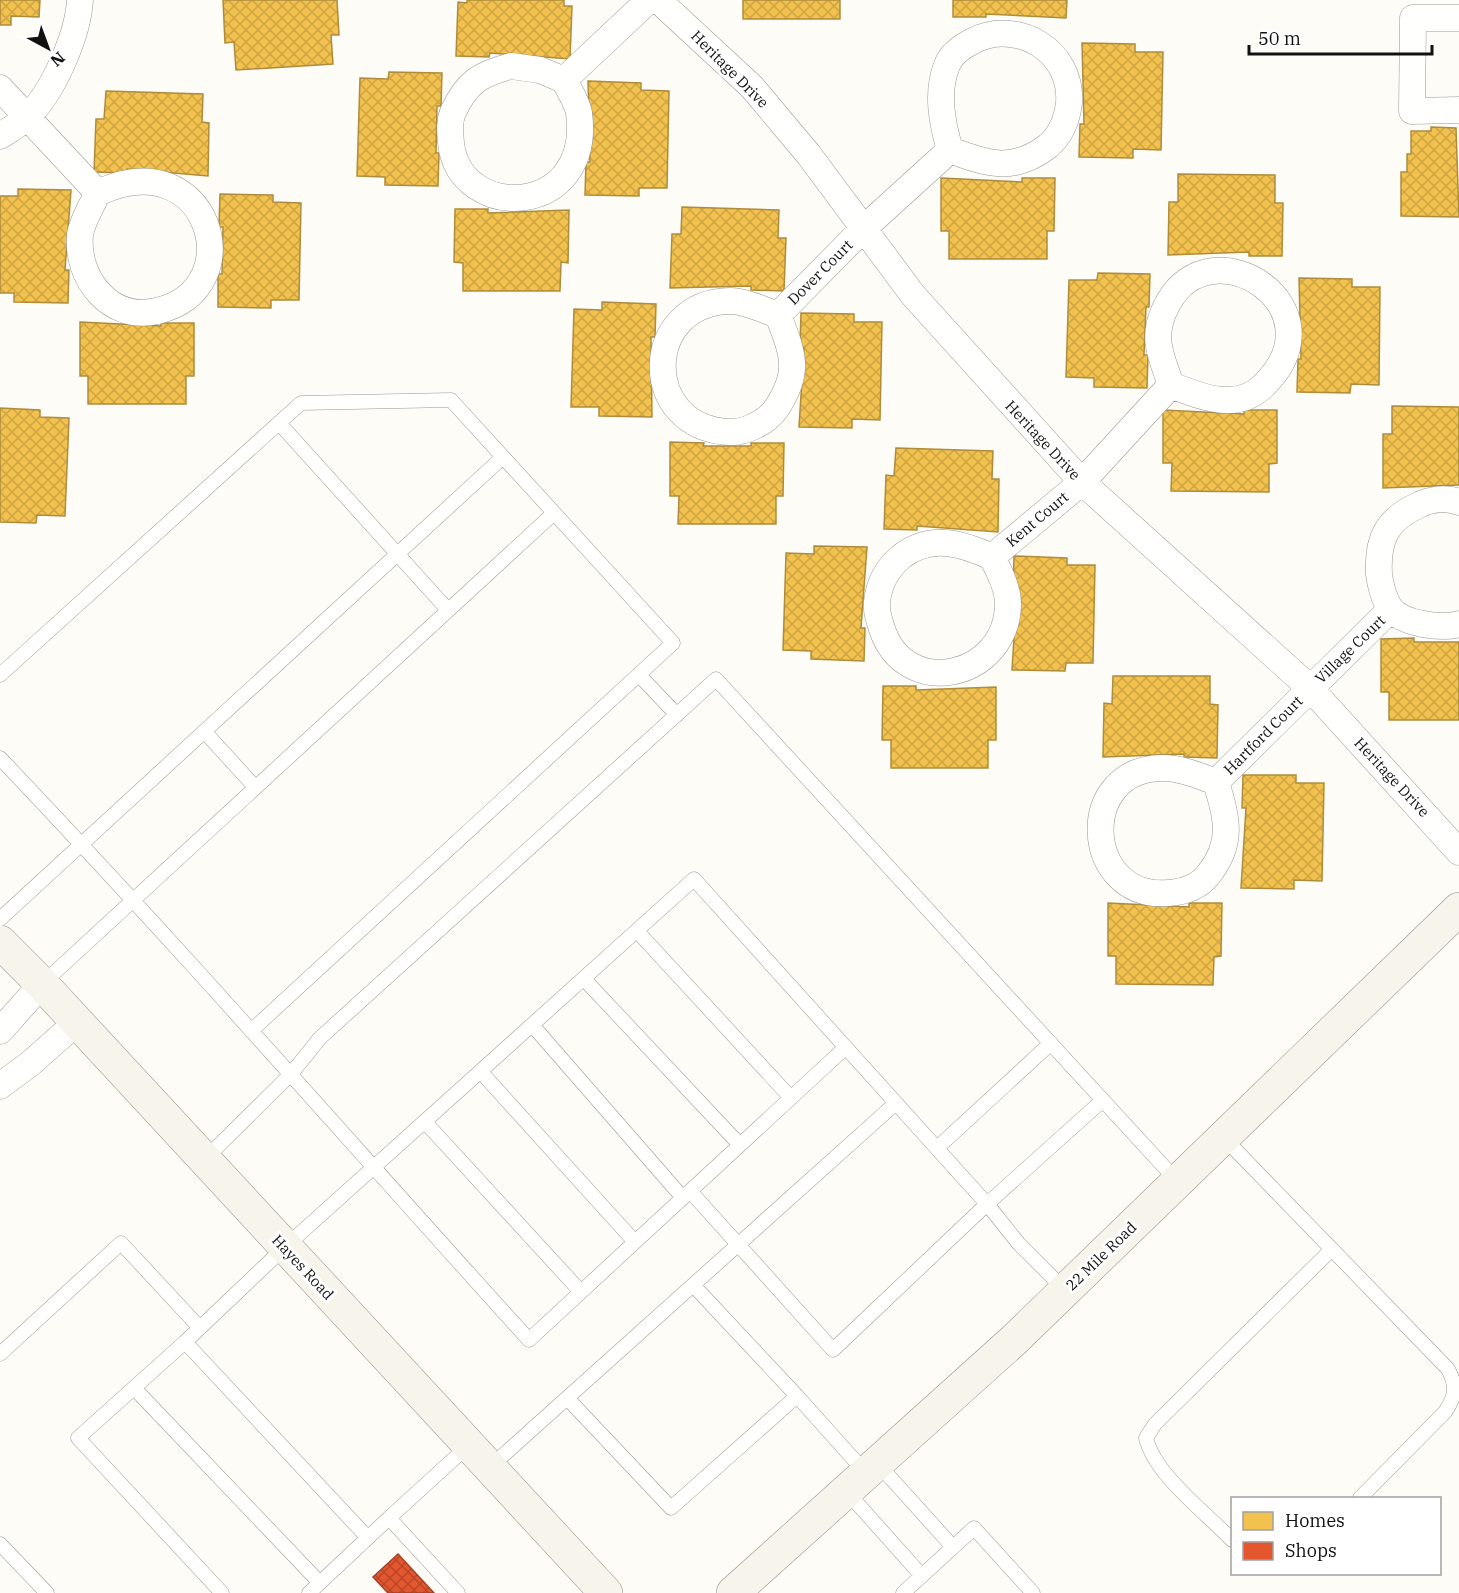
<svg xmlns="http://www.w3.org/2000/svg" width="1459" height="1593" viewBox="0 0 1459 1593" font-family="'IBM Plex Serif',serif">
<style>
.homes{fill:url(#homes-cross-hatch);stroke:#ae8c3c;stroke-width:1.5}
.shops{fill:url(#shops-cross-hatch);stroke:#a54225;stroke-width:1.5}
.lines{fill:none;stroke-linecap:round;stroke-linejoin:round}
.lane-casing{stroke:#979795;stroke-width:15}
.street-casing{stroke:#979795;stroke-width:27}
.secondary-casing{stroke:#8e8d8b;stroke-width:34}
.lane{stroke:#fffffe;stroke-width:14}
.street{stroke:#fffffe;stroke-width:26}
.secondary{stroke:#f6f4eb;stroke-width:33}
.labels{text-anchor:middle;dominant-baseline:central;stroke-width:6;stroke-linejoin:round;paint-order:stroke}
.street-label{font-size:15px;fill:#111;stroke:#fff}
</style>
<defs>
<pattern id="homes-cross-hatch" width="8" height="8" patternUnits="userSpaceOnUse" patternTransform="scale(1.5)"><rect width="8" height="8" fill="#f2c14e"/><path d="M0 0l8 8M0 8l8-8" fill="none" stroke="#cea543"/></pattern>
<pattern id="shops-cross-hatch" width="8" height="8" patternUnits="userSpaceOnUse" patternTransform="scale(1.5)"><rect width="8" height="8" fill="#e4572e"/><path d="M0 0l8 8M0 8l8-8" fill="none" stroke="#b74726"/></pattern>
</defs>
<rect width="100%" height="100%" fill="#fdfcf7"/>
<path class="homes" d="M0 0H40L39 17 11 16V25H0Z
M223 0H337L339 35H331L333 64 236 70 234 42 225 43Z
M467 0H564V6H572L570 59 490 53 489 57 456 56 458 2 467 3Z
M743 0H840V19H743Z
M953 0H1067L1066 18 986 14V17H953Z
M1082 43 1135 44V52H1163L1161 150 1133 149V158L1079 157 1080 124H1084Z
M389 72 442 73 441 106H437L436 153H439L438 186 385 185V177L357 176 360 78 388 79Z
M588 81 641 83V90L669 91 667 188H639V196L585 195 586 162H590Z
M106 91 203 94 202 122 209 123 208 176 127 169V173L94 172 96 119H104Z
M1431 127 1456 128 1459 217 1401 216V172H1407V154H1411V131H1431Z
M1178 174 1275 175V203H1283L1282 256H1249V252L1168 255 1169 202H1178Z
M941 178 1022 182V178H1055L1054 231H1047V259H949V231H941Z
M18 189 71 190 65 270H69L68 303 14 302V293H0V196H18Z
M220 194 273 195V202L301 203 299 300H271V308L218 307V274H222L223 227H219Z
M682 207 779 210 778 238H786L784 291 751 290V286L670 288 672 234H681Z
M455 209H488V213L569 210 568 263 561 262 560 291H463V263L454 262Z
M1098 273 1150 274 1149 307H1146L1144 355H1148L1147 388 1094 387V378L1066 377 1069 280H1097Z
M1299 278 1352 279V287H1380L1379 385 1351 384 1350 393 1297 392 1298 359H1301Z
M602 302 656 304 655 337H651L652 417 599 416V407H571L574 309 602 310Z
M801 313 854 314V322H882L880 420 852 419V428L799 427 804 347 800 346Z
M80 322 161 326V323H194V376H186V404H88V376H80Z
M1392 406 1459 407V485L1383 488V434H1392Z
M0 408 40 410V417L69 418 65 516 37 515 36 523 0 522Z
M1163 410 1244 414V410H1277V463L1269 464V492L1171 491 1172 463H1163Z
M670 442 704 443 703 446H751V443H784L783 496H776V524H678L679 496H670Z
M896 448 993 451 992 479H999L998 532 917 526V530L884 529 886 475 894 476Z
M814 546 867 547 861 628H865L864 661 811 659V651L783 650 786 553 814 554Z
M1014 556 1067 558V565H1095L1093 663H1066L1065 671 1012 670 1017 590H1013Z
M1414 638V642H1459V720H1389V692H1381V639Z
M1113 676H1210V704L1218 705 1217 758 1184 757V754L1103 757 1104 703 1112 704Z
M883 686H916V690L996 687V740H988V768H891V740H882Z
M1243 775H1296V783H1324L1322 881 1294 880V889L1241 888 1246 808H1242Z
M1108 903 1189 907V903H1222L1221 956 1214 957 1213 985 1116 984V956H1108Z"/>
<path class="shops" d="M398 1554 434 1593H388L373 1577Z"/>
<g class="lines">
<g class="lane-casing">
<path id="lane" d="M279 423 448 610
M0 675 301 403 451 400 673 643 252 1030
M639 675 677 715
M204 731 255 787
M0 758C181 948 353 1146 529 1340L846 1047
M0 919 503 457
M637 931 791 1098
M584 979 740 1145
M42 984 554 513
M533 1026 683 1198
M481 1072 635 1242
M425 1122 581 1292
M1224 1138 1448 1369C1457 1386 1456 1396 1445 1412L1360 1498
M937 1148 1051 1043
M204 1160 291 1074 320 1038 716 679 1178 1182
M690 1191 833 1350 987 1204 1103 1100
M693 1285 797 1396
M185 1342 78 1438 222 1593
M0 1354 121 1243 200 1328
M134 1388 320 1583
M567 1398 671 1508 797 1396 866 1473
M878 1464 953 1547
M490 1467 896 1103
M847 1492 922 1576
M368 1538 185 1342 285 1247 694 879 987 1204 1019 1244 1066 1291
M1232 1540C1205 1512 1155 1475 1146 1438L1155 1424 1330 1251
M0 1544 47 1593
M309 1593 389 1518
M458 1593 389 1518 469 1445
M903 1593 974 1528 1033 1593"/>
</g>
<g class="street-casing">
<path id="street" d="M658 0 752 87 809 155 913 295 1082 482 1310 688 1459 852
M1459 18H1413L1412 111 1459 110
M511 66 540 70 564 80C569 90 577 102 579 113 593 219 459 222 451 143 450 131 449 122 453 112 467 82 480 74 511 66Z
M564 80 649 0
M0 88 98 193C92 205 82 221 80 235 76 278 110 322 157 311 253 289 209 140 98 193
M0 136C9 130 19 125 27 117 53 93 78 35 80 0
M778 315C793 354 801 372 776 409 767 422 745 433 729 432 638 427 643 302 730 301 745 301 764 310 778 315L862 230 950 150C988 164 1013 173 1048 146 1061 135 1067 120 1069 103 1073 51 1017 18 973 41 963 46 951 54 947 65 936 92 942 123 950 150
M1459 502C1447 497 1430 499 1419 505 1387 519 1377 539 1379 574 1380 584 1384 599 1390 608 1402 624 1441 629 1459 624
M992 557C999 571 1008 588 1008 604 1007 678 906 701 882 629 879 619 876 612 877 602 879 583 887 568 902 556 931 534 961 543 992 557L1082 482 1171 385C1201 397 1238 412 1264 385 1343 307 1211 223 1168 303 1161 315 1156 332 1159 346 1161 359 1167 373 1171 385
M1216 782C1227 819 1234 843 1208 875 1198 888 1183 892 1168 893 1083 900 1075 768 1163 768 1181 768 1200 776 1216 782L1391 609
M0 1031 42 984
M0 1086 31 1063 77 1022"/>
</g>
<g class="secondary-casing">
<path id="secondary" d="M0 942 42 984 606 1593
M733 1593 1013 1341 1459 909"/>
</g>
<use href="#lane" class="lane"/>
<use href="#street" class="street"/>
<use href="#secondary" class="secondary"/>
</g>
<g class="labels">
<g class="street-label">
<text transform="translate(730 69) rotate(45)">Heritage Drive</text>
<text transform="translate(820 272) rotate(-45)">Dover Court</text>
<text transform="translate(1043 440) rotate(47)">Heritage Drive</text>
<text transform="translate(1037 519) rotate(-40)">Kent Court</text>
<text transform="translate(1350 649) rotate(-44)">Village Court</text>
<text transform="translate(1263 735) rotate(-45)">Hartford Court</text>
<text transform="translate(1392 777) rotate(47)">Heritage Drive</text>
<text transform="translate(1101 1256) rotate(-44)">22 Mile Road</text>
<text transform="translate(303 1267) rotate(47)">Hayes Road</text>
</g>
</g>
<rect x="1231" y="1497" width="210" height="78" fill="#ffffff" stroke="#a0a0a0" stroke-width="1.5"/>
<rect x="1243" y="1512" width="30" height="18" fill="#f2c14e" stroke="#a0a0a0" stroke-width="1.5"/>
<text x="1285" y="1527" font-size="18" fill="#111111">Homes</text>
<rect x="1243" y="1542" width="30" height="18" fill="#e4572e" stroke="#a0a0a0" stroke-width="1.5"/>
<text x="1285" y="1557" font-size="18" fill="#111111">Shops</text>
<g transform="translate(48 48) rotate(139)" stroke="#ffffff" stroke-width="4.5" paint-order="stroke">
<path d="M0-4.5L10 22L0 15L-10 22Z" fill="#111111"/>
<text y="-9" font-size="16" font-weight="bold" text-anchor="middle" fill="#111111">N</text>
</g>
<path d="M1249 45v9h183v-9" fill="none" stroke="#111111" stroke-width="3"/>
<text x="1258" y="45" font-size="18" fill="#111111" stroke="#ffffff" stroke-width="4.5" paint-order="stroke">50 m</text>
</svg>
